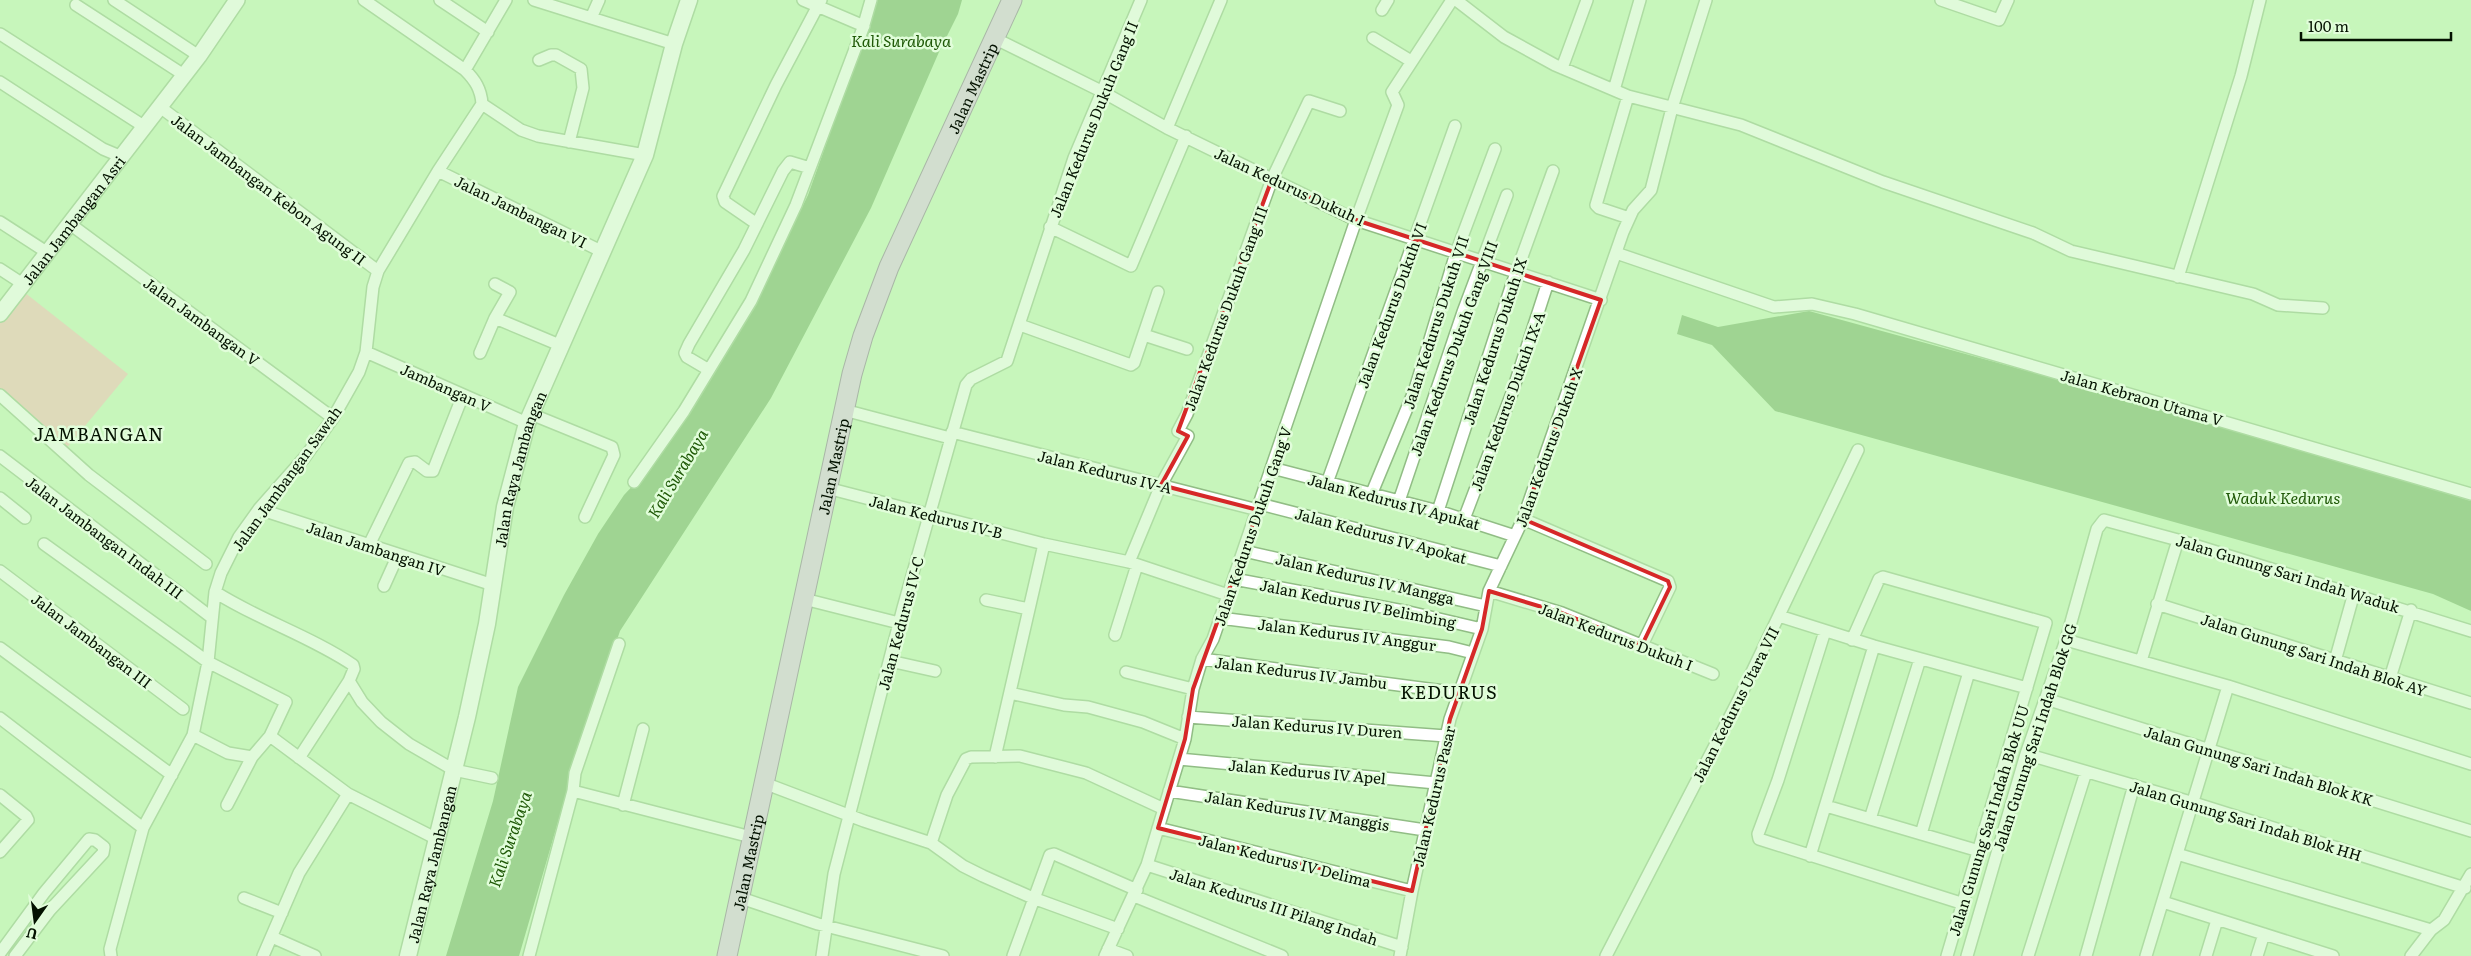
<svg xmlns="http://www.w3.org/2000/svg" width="2471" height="956" viewBox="0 0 2471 956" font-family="Literata,serif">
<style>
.green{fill:#fab9b9}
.water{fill:#6fac5f}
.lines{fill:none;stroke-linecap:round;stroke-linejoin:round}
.minor-casing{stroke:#91bd85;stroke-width:14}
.tertiary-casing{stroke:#91bd85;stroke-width:18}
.secondary-casing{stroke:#91bd85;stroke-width:19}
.primary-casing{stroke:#856a8c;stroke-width:21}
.minor{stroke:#fff;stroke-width:11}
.tertiary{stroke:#fff;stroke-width:15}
.secondary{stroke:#fff;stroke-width:16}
.primary{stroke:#dfc2e7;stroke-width:19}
.marked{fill:none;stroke:#d62828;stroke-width:4;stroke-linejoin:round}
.labels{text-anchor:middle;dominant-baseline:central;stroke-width:5;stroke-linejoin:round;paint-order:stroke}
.street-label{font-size:15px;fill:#041201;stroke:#e1fdda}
.water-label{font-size:16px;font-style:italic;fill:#1e5806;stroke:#e1fdda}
.quarter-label{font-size:18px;letter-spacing:1px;fill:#041201;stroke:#e1fdda}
</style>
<rect width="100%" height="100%" fill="#c7f5bb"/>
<path class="green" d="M24 292 128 374 65 450 0 391V322Z"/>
<path class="water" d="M872 0H962L958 14 939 52 871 208 771 398 620 631 574 767 519 956H446L493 801 518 687 564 595 598 534 624 495 657 460 680 426 761 291 808 195 852 71Z
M1809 311 2300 446 2471 501V611L2433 594 1775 411 1712 345 1677 334 1682 315 1718 327Z"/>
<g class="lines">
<g class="minor-casing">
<path id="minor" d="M114 0 199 56
M364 0 465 70C475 80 481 89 482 104
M440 0 488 32
M534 0 674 44
M803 0 864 26
M1456 0 1504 37 1555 65 1628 96 1741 125 1883 182 2033 233 2071 251 2253 294 2278 305 2323 308
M1941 0 1999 20 2008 0
M76 5 184 75
M1382 10 1388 0
M591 18 599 0
M0 34 145 127
M994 38 1101 91 1167 128 1356 220 1601 300
M1373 38 1411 61
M539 60 551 55H556L581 69 583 88 569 142
M1562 68 1587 0
M465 70 506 0
M0 82 103 149 122 157
M1614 90 1640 0
M1628 96 1596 205 1599 208 1629 218
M482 104 521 130 538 136 645 155
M160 107 378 271
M1167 128 1221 0
M438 171 603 252
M0 222 48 253
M70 224 333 418
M757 224 725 202 723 196 776 85 821 0
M1050 227 1131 266 1186 136
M1616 253 1774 307 1812 304 1855 314 2471 494
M0 269 23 284
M2178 277 2241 76 2260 0
M495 318 562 346
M1020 325 1131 365 1134 363 1158 292
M1144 335 1187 349
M366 352 527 423
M480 353 495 318 510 292 495 284
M709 370 687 357 685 353 689 344 744 250 783 171 790 162 810 168
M0 395 89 475 206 564
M844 410 950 438
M531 414 612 447 614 455 585 517
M952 432 1258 510
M0 456 211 617
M1272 468 1438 511 1515 536
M634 482 684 411 751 301 796 205 863 28 871 0
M1327 483 1455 126
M827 488 1044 544 1129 562 1228 595
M1371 495 1415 389 1456 253 1495 149
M0 498 25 518
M1399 501 1463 312 1507 195
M1260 504 1501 566
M259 509 493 585
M1438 511 1511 287 1553 171
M1464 519 1512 393 1548 282
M1523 519 1668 581 1670 587 1642 645
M44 544 208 662 286 702 270 736 252 757 228 753 193 735
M369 545 409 463 415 462 427 471H433L463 395
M1244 551 1486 606
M1129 562 1161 485 1188 436 1178 431 1187 414 1272 179 1309 101 1340 111
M0 571 183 709
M1234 579 1409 612 1482 629
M384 586 398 555
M1489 591 1562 613 1713 674
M215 592C259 620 310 636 353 665L354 669 349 681 299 758
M804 599 899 623
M986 600 1029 609
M2157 604 2471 703
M1779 616 1874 646 2027 688
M1220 618 1449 647 1473 653
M1825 631 1778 780 1758 834 1759 839 1964 904
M1115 635 1137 565
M1852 640 1879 579 1883 577 2046 623 1947 956
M2066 640 2228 686 2471 764
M0 648 172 775
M1202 659 1459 693
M890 661 935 671
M2141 661 2178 540
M2335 661 2354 593
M1126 672 1193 689
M2390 678 2411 610
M349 681 362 702 381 722 409 744 454 770 492 778
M1010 693 1064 705 1088 707 1143 722 1185 739
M2046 699 2471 831
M1188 717 1446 736
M0 718 143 828
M270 736 348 794 437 839
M2026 754 2194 803 2465 888
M995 757 1044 544
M1179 759 1436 783
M764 783 864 821 931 843 963 866 983 876 1033 898 1118 929
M573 791 575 773 619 644
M1169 791 1425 830
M0 795 26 816 28 820 0 852
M227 805 252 757
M623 805 643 729
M1826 806 1979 851
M1870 819 1920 659
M1158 828 1412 891
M1921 834 1969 672
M931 843 947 795 966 759 971 757 1020 756 1086 773 1164 809
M2177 854 2431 930
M1810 856 1874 646
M1147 865 1402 947
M1134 896 1282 956
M738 897 818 924 943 956
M244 898 282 913
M2163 902 2333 956
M272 937 315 956
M1108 949 1127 956
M0 953 44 893 89 839 95 840 104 847 103 853 50 910 15 956
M111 956 110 949 143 828 193 735 208 662 215 592 221 573 239 537 259 509 305 457 333 418 359 372 366 352 373 287 378 271 438 171 482 104
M263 956 299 873 348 794
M529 956 573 791 751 837
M822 956 834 874 903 608 966 385 971 379 1007 361 1074 158 1141 0
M1013 956 1050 855 1054 854 1137 890
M1105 956 1147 865 1185 739 1193 689 1202 659 1213 639 1228 595 1356 220 1398 105 1392 92 1452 0
M1400 956 1412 891 1450 719 1482 629 1489 591 1523 519 1623 232 1633 210 1651 190 1672 108 1706 0
M1606 956 1738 701 1858 450
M1967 956 2026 754 2066 640 2097 529 2104 520 2178 540 2471 631
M2028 956 2086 772
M2086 956 2134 785
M2146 956 2228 686
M2206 956 2217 920
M2257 956 2264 934
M2411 956 2431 930 2444 920 2471 874"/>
</g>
<g class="tertiary-casing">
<g id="tertiary">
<path id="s1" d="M0 314 199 56 237 0"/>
</g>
</g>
<g class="secondary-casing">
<g id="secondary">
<path id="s2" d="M408 956 467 717 487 624 505 507 527 423 645 155 674 44 689 0"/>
</g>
</g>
<g class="primary-casing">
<g id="primary">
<path id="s3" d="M727 956 852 374 863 336 889 267 1012 0"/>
</g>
</g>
<use href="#minor" class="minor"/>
<use href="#tertiary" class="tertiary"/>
<use href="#secondary" class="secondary"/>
<use href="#primary" class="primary"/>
</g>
<path d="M0 0H2471V956H0ZM1272 179 1356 220 1601 300 1523 519 1668 581 1670 587 1642 645 1562 613 1489 591 1482 629 1450 719 1412 891 1158 828 1185 739 1193 689 1258 510 1161 485 1188 436 1178 431Z" fill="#c7f5bb" fill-opacity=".55" fill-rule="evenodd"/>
<path class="marked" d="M1272 179 1356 220 1601 300 1523 519 1668 581 1670 587 1642 645 1562 613 1489 591 1482 629 1450 719 1412 891 1158 828 1185 739 1193 689 1258 510 1161 485 1188 436 1178 431Z"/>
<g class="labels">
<g class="street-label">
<text stroke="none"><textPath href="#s3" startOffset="906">Jalan Mastrip</textPath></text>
<text transform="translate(1093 119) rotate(-68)">Jalan Kedurus Dukuh Gang II</text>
<text transform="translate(1290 186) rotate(25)">Jalan Kedurus Dukuh I</text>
<text transform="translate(269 189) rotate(37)">Jalan Jambangan Kebon Agung II</text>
<text transform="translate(521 211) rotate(26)">Jalan Jambangan VI</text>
<text stroke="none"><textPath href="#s1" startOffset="119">Jalan Jambangan Asri</textPath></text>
<text transform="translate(1391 305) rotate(-70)">Jalan Kedurus Dukuh VI</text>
<text transform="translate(1225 308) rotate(-70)">Jalan Kedurus Dukuh Gang III</text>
<text transform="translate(202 321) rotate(36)">Jalan Jambangan V</text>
<text transform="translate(1435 322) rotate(-72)">Jalan Kedurus Dukuh VII</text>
<text transform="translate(1494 341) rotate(-72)">Jalan Kedurus Dukuh IX</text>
<text transform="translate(1453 348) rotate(-70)">Jalan Kedurus Dukuh Gang VIII</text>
<text transform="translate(446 387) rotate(24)">Jambangan V</text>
<text transform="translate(2142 397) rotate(16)">Jalan Kebraon Utama V</text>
<text transform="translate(1507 401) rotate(-70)">Jalan Kedurus Dukuh IX-A</text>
<text transform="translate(1548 447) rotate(-70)">Jalan Kedurus Dukuh X</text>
<text stroke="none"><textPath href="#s3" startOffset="501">Jalan Mastrip</textPath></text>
<text stroke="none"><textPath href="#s2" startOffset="500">Jalan Raya Jambangan</textPath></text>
<text transform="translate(1105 471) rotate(14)">Jalan Kedurus IV-A</text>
<text transform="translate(286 478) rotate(-54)">Jalan Jambangan Sawah</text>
<text transform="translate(1394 501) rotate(15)">Jalan Kedurus IV Apukat</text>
<text transform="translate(936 516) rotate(14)">Jalan Kedurus IV-B</text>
<text transform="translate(1252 526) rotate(-71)">Jalan Kedurus Dukuh Gang V</text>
<text transform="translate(1381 535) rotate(15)">Jalan Kedurus IV Apokat</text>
<text transform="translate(105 537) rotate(37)">Jalan Jambangan Indah III</text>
<text transform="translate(376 548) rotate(18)">Jalan Jambangan IV</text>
<text transform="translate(2288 573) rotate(17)">Jalan Gunung Sari Indah Waduk</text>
<text transform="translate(1365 578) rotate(13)">Jalan Kedurus IV Mangga</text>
<text transform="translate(1358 603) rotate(11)">Jalan Kedurus IV Belimbing</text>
<text transform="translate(900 623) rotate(-75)">Jalan Kedurus IV-C</text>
<text transform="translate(1347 634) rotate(7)">Jalan Kedurus IV Anggur</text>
<text transform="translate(1616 636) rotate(21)">Jalan Kedurus Dukuh I</text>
<text transform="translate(92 640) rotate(37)">Jalan Jambangan III</text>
<text transform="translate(2314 654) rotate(18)">Jalan Gunung Sari Indah Blok AY</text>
<text transform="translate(1301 672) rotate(7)">Jalan Kedurus IV Jambu</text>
<text transform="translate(1735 704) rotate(-63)">Jalan Kedurus Utara VII</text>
<text transform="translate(1317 726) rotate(4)">Jalan Kedurus IV Duren</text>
<text transform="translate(2034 737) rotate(-72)">Jalan Gunung Sari Indah Blok GG</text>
<text transform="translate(2259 765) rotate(17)">Jalan Gunung Sari Indah Blok KK</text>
<text transform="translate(1307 771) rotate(5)">Jalan Kedurus IV Apel</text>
<text transform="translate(1433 796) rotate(-77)">Jalan Kedurus Pasar</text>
<text transform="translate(1297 810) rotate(9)">Jalan Kedurus IV Manggis</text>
<text transform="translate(1988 820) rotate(-73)">Jalan Gunung Sari Indah Blok UU</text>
<text transform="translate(2246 820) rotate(17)">Jalan Gunung Sari Indah Blok HH</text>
<text transform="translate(1285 860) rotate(14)">Jalan Kedurus IV Delima</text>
<text stroke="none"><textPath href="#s3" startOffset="96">Jalan Mastrip</textPath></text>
<text stroke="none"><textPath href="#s2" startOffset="95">Jalan Raya Jambangan</textPath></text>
<text transform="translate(1274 906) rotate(18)">Jalan Kedurus III Pilang Indah</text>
</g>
<g class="water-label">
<text x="901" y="40">Kali Surabaya</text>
<text transform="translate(677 473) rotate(-59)">Kali Surabaya</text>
<text x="2283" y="497">Waduk Kedurus</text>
<text transform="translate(509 839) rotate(-71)">Kali Surabaya</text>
</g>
<g class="quarter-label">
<text x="99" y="433">JAMBANGAN</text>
<text x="1449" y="691">KEDURUS</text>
</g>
</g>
<g transform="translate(35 921) rotate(194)" stroke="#e1fdda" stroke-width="4" paint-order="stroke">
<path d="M0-4L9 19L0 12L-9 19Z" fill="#041201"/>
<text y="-8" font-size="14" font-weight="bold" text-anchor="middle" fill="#041201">U</text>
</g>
<path d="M2301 32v8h150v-8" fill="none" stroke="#041201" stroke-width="2.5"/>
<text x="2308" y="32" font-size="15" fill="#041201" stroke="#e1fdda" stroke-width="4" paint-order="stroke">100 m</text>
</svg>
